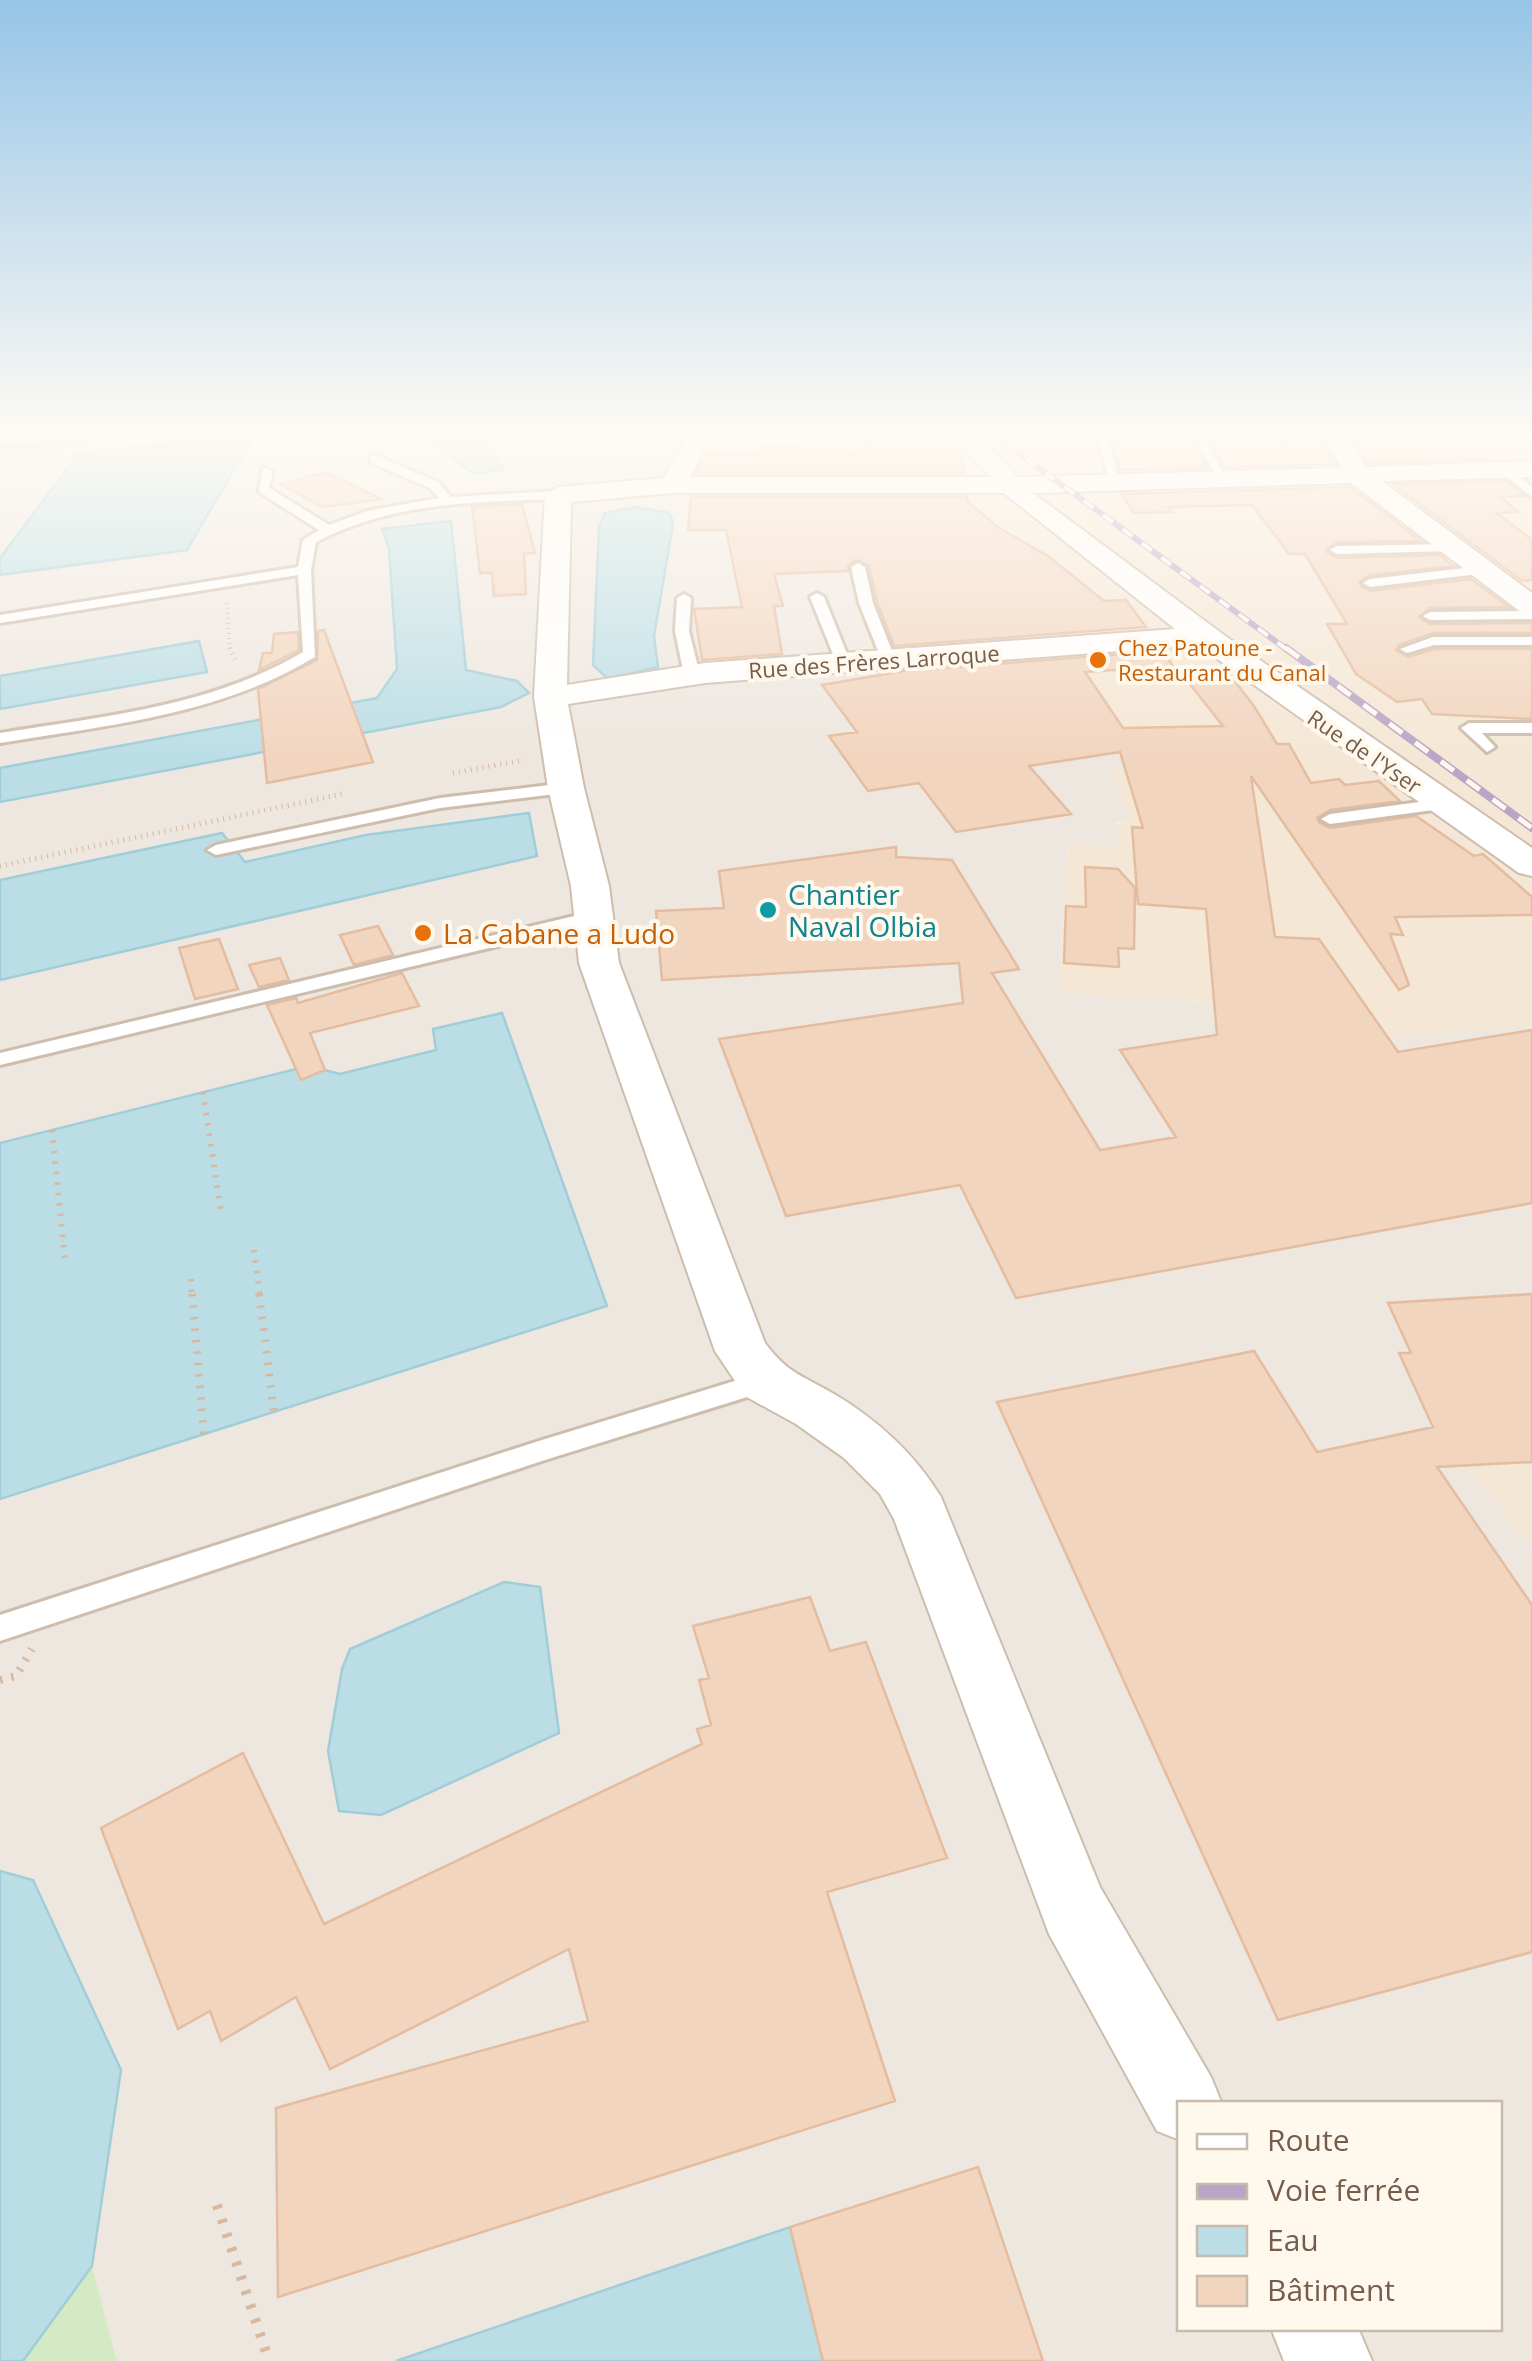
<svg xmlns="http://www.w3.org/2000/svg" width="1532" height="2361" viewBox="0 0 1532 2361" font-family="'Open Sans',sans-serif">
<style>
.residential{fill:#f4e7d5}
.industrial{fill:#ede7e0;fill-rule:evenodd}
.green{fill:#d3eac5}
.water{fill:#bbdee6;stroke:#a1cdd8;stroke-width:2.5}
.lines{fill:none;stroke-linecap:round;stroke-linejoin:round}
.stream{stroke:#a1cdd8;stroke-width:6}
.building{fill:#f2d5bf;stroke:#e4bc9f;stroke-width:2.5}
.lane-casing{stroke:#cebdad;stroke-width:6}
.street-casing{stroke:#cebdad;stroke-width:4}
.path-far4{stroke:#d7b8a1;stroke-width:4;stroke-dasharray:1 4;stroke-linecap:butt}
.path-far3{stroke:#d7b8a1;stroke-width:5;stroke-dasharray:1 5;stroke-linecap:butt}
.path-far2{stroke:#d7b8a1;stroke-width:6;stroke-dasharray:2.5 8;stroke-linecap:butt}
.path-far1{stroke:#d7b8a1;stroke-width:8;stroke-dasharray:2.5 9;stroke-linecap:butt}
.path{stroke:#d7b8a1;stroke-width:10;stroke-dasharray:4 11;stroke-linecap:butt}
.lane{fill:#fff;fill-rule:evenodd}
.street{fill:#fff;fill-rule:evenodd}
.rail-far1-casing{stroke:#b8a5c7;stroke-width:6}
.rail-casing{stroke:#b8a5c7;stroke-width:8}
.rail-far1{stroke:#fff9ed;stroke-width:4;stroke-dasharray:12;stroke-linecap:butt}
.rail{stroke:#fff9ed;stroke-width:5;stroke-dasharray:16;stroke-linecap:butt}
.food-dot{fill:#e8710a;stroke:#fff9ed;stroke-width:4}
.culture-dot{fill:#0f9aa8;stroke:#fff9ed;stroke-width:4}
.labels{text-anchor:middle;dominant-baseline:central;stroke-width:8;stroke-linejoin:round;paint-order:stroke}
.far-food-label{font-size:22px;fill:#c56008;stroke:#fff9ed;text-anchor:start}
.far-street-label{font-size:22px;fill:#765c4b;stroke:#fff9ed}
.culture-label{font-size:28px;fill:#0d838f;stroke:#fff9ed;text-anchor:start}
.food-label{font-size:28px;fill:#c56008;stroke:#fff9ed;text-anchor:start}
</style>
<rect width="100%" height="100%" fill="#fcf5e7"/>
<path class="residential" d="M864 430H1532V1026L1340 1044 1333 1010 1058 993 1068 844 1129 819 1112 770 1163 772 872 663 680 524 682 491 841 490Z
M1532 1462V1548L1465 1465Z"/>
<path class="industrial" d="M226 430H277L328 441 389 434 395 430H864L841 490 682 491 680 524 753 523 836 538 872 663 1045 654 1165 772 1112 770 1130 820 1115 823 1121 846 1068 844 1058 993 1334 1010 1340 1043 1532 1026V1462L1466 1466 1532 1548V2361H117L92 2266 121 2070 33 1880 0 1871V980L537 856 366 835 245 862 222 833 0 880V802L501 707 517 681 466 670 451 522 382 530 389 548 397 669 377 698 0 768V709L206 672 199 642 0 676V464L41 460 78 446ZM1180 2104H1500V2328H1180Z"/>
<path class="green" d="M115 430H225L78 446 41 460 0 464V441Z
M92 2266 117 2361H23Z"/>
<path class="water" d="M417 430H471L486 444 441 449 416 434Z
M255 434 187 550 0 575V558L78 454Z
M490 446 504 469 473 474 446 453Z
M635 507 670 513 673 524 654 636 658 667 608 679 593 665 599 527 605 513Z
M451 521 466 670 517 681 529 693 501 707 0 802V768L377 698 397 669 389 548 382 529Z
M199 641 207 672 0 709V676Z
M529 813 537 856 0 980V880L222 833 245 862 366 835Z
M502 1013 607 1306 0 1499V1143L308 1066 340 1074 436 1050 433 1029Z
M504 1582 540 1587 559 1733 381 1815 339 1811 328 1751 342 1669 350 1649Z
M0 1871 33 1880 121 2070 92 2266 23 2361H0Z
M790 2227 823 2361H396Z"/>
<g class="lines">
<path class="stream" d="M0 449 184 430"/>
</g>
<path class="building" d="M869 430H900L915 442 941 438 962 461 964 473H696L707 453 757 455 763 445 862 453Z
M1224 430H1270L1279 443 1291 439 1288 430H1316L1336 464 1224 468 1208 436H1227Z
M1348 430 1463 431 1487 459 1368 463Z
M1111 433 1116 440H1155L1153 434 1189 435 1207 468 1120 470Z
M326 472 381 499 323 507 280 484Z
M1507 481 1524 496 1500 497 1519 512 1497 513 1532 540V580L1522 581 1393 484Z
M1350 487 1421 541 1337 542 1326 549 1328 553 1337 558 1440 555 1453 566 1370 575 1359 582 1361 586 1370 591 1471 579 1509 607 1430 608 1419 617 1430 624 1532 623V633H1433L1399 645 1396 650 1408 657 1435 649H1532V719L1432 714 1422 699 1397 702 1356 674 1327 624H1347L1305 554H1289L1252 505 1168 507 1172 512 1134 513 1122 494Z
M691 497H967L968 502 999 528 1048 556 1104 601 1126 600 1146 627 894 646 877 602 869 566 856 560 848 565V571L774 574 783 606H774L782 654 702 660 694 609 742 607 726 530H688Z
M522 504 535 553 524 554 526 594 494 596 492 573H480L472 507Z
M324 630 373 762 267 783 258 689 317 660 318 631Z
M298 632 299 650 259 670 263 653H272L274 634Z
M1163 651 1173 666 1085 672 1123 728 1223 726 1182 674 1226 670 1254 706 1277 744H1289L1311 783 1339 779 1345 785 1379 781 1400 801 1330 810 1317 818 1319 822 1330 828 1416 816 1474 856 1483 854 1532 897V915L1395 917 1403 935 1390 934 1409 985 1399 990 1251 776 1275 937 1319 939 1398 1052 1532 1030V1203L1016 1298 960 1185 786 1216 719 1039 963 1003 959 963 662 980 656 911 724 908 719 871 896 847V857L952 860 1019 969 992 973 1100 1150 1176 1137 1120 1050 1217 1035 1206 909 1138 904 1132 827 1143 828 1120 752 1029 766 1071 814 956 832 919 783 868 791 829 736 857 732 822 685 904 671Z
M1085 867 1118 869 1135 888 1134 949 1118 948 1119 967 1064 963 1066 906 1086 907Z
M378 926 393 955 354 965 340 935Z
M219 939 238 989 195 999 179 948Z
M280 958 289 980 259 987 249 965Z
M402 973 419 1006 310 1033 325 1070 301 1080 267 1005 296 998 298 1003Z
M1532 1294V1462L1437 1467 1532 1605V1952L1278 2020 997 1402 1254 1351 1317 1452 1433 1427 1399 1353H1411L1388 1303Z
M810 1597 830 1651 866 1642 947 1858 827 1892 895 2101 278 2297 276 2108 588 2021 569 1949 330 2069 296 1997 221 2041 210 2011 178 2029 101 1828 243 1753 324 1924 702 1744 697 1729 711 1725 699 1680 709 1678 693 1626Z
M978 2167 1043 2361H823L790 2227Z"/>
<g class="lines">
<g class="lane-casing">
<path id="lane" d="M1095 430H1106L1120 486 1110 483Z
M1191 430H1201L1228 484H1220Z
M1274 430H1284L1288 437 1278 439Z
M374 455 438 482 451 497 558 491 564 495 558 499C474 502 392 502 316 542L311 570 315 657C219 715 109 725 0 743V733C104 716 210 707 303 652L298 575 0 623V615L298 567 303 540 319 530 259 492 263 468 273 471 269 488 329 525 367 511 439 498 430 488 370 462V456Z
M1506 466 1532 487V497L1502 473 1500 470Z
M1457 544V550L1452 551 1337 554 1330 550 1337 546Z
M858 563 865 567 873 603 896 661 894 664 882 661 859 603 851 567Z
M1482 566 1489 570 1487 573 1370 587 1363 583 1370 579Z
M817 593 824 597 851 664 849 667 837 664 810 597Z
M684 594 691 598 689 631 700 675 692 680 684 675 675 631 677 598Z
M1532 611V619L1430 620 1423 616 1430 612Z
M1433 637H1532V645H1434L1407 653 1400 649Z
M1469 723H1532V733H1482L1495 747 1487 752 1461 728Z
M566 783 572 784V792L440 808 216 855 207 850 216 845 440 798Z
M1442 799 1448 800V808L1330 824 1321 819 1330 814Z
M591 912 600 918 598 922 0 1065V1053Z
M764 1372 773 1375 777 1382 773 1389 545 1460 0 1641V1615L542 1440Z"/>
</g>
<g class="street-casing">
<path id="street" d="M691 430H715L690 477H991L947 430H973L1018 477 1342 468 1320 430H1344L1366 467 1532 461V477L1382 481 1532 593V616L1522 613 1351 483 1033 493 1228 638 1532 848V876L1519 873 1198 645 705 683 568 704 584 788 609 886 619 963 765 1343C788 1374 802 1375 834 1394 879 1421 914 1453 941 1497L1100 1887 1211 2077 1222 2104H1180V2140L1157 2131 1049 1934 894 1519 880 1494 844 1458 796 1424 745 1396 715 1351 579 963 571 886 548 788 534 697 545 495 558 487 664 478ZM673 493H1004L1175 629 705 663 567 685 571 502Z
M1271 2328H1358L1372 2361H1284Z"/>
</g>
<path class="path-far4" d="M227 603 230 651"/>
<path class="path-far3" d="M229 648 237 662
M453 773 524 760
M0 866 342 794"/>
<path class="path-far2" d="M203 1092 221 1212
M52 1130 65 1260
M254 1250 260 1296
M191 1279 192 1296"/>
<path class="path-far1" d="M192 1294 204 1434
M259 1294 274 1412
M0 1680 16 1676 32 1649"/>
<path class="path" d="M217 2205 269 2361"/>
<use href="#lane" class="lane"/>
<use href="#street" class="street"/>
<g class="rail-far1-casing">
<path id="rail-far1" d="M987 430 1289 651"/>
</g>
<g class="rail-casing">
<path id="rail" d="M1286 648 1532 828"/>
</g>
<use href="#rail-far1" class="rail-far1"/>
<use href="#rail" class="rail"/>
</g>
<linearGradient id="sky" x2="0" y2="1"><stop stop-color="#96c5e7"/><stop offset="0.57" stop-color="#fefaf4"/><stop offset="1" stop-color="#fefaf4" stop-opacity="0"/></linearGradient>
<rect width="1532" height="760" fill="url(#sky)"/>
<g class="food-dot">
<circle cx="1098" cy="660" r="10"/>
<circle cx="423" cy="933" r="10"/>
</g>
<circle class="culture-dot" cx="768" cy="910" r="10"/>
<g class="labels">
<g class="far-food-label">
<text x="1118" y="647">Chez Patoune -<tspan x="1118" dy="25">Restaurant du Canal</tspan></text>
</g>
<g class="far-street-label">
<text transform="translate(874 661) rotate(-4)">Rue des Frères Larroque</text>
<text transform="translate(1365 751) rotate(34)">Rue de l'Yser</text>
</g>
<g class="culture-label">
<text x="788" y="894">Chantier<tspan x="788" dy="32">Naval Olbia</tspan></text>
</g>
<g class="food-label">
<text x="443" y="933">La Cabane a Ludo</text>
</g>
</g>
<rect x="1177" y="2101" width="325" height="230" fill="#fff9ed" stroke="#c8baac" stroke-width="2.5"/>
<rect x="1197" y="2134" width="50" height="15" fill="#ffffff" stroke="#c8baac" stroke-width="2.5"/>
<text x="1267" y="2151" font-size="30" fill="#765c4b">Route</text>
<rect x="1197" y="2184" width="50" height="15" fill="#b8a5c7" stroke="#c8baac" stroke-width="2.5"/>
<text x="1267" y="2201" font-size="30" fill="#765c4b">Voie ferrée</text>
<rect x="1197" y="2226" width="50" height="30" fill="#bbdee6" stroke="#c8baac" stroke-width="2.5"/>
<text x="1267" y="2251" font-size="30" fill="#765c4b">Eau</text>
<rect x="1197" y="2276" width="50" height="30" fill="#f2d5bf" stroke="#c8baac" stroke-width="2.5"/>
<text x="1267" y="2301" font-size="30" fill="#765c4b">Bâtiment</text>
</svg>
